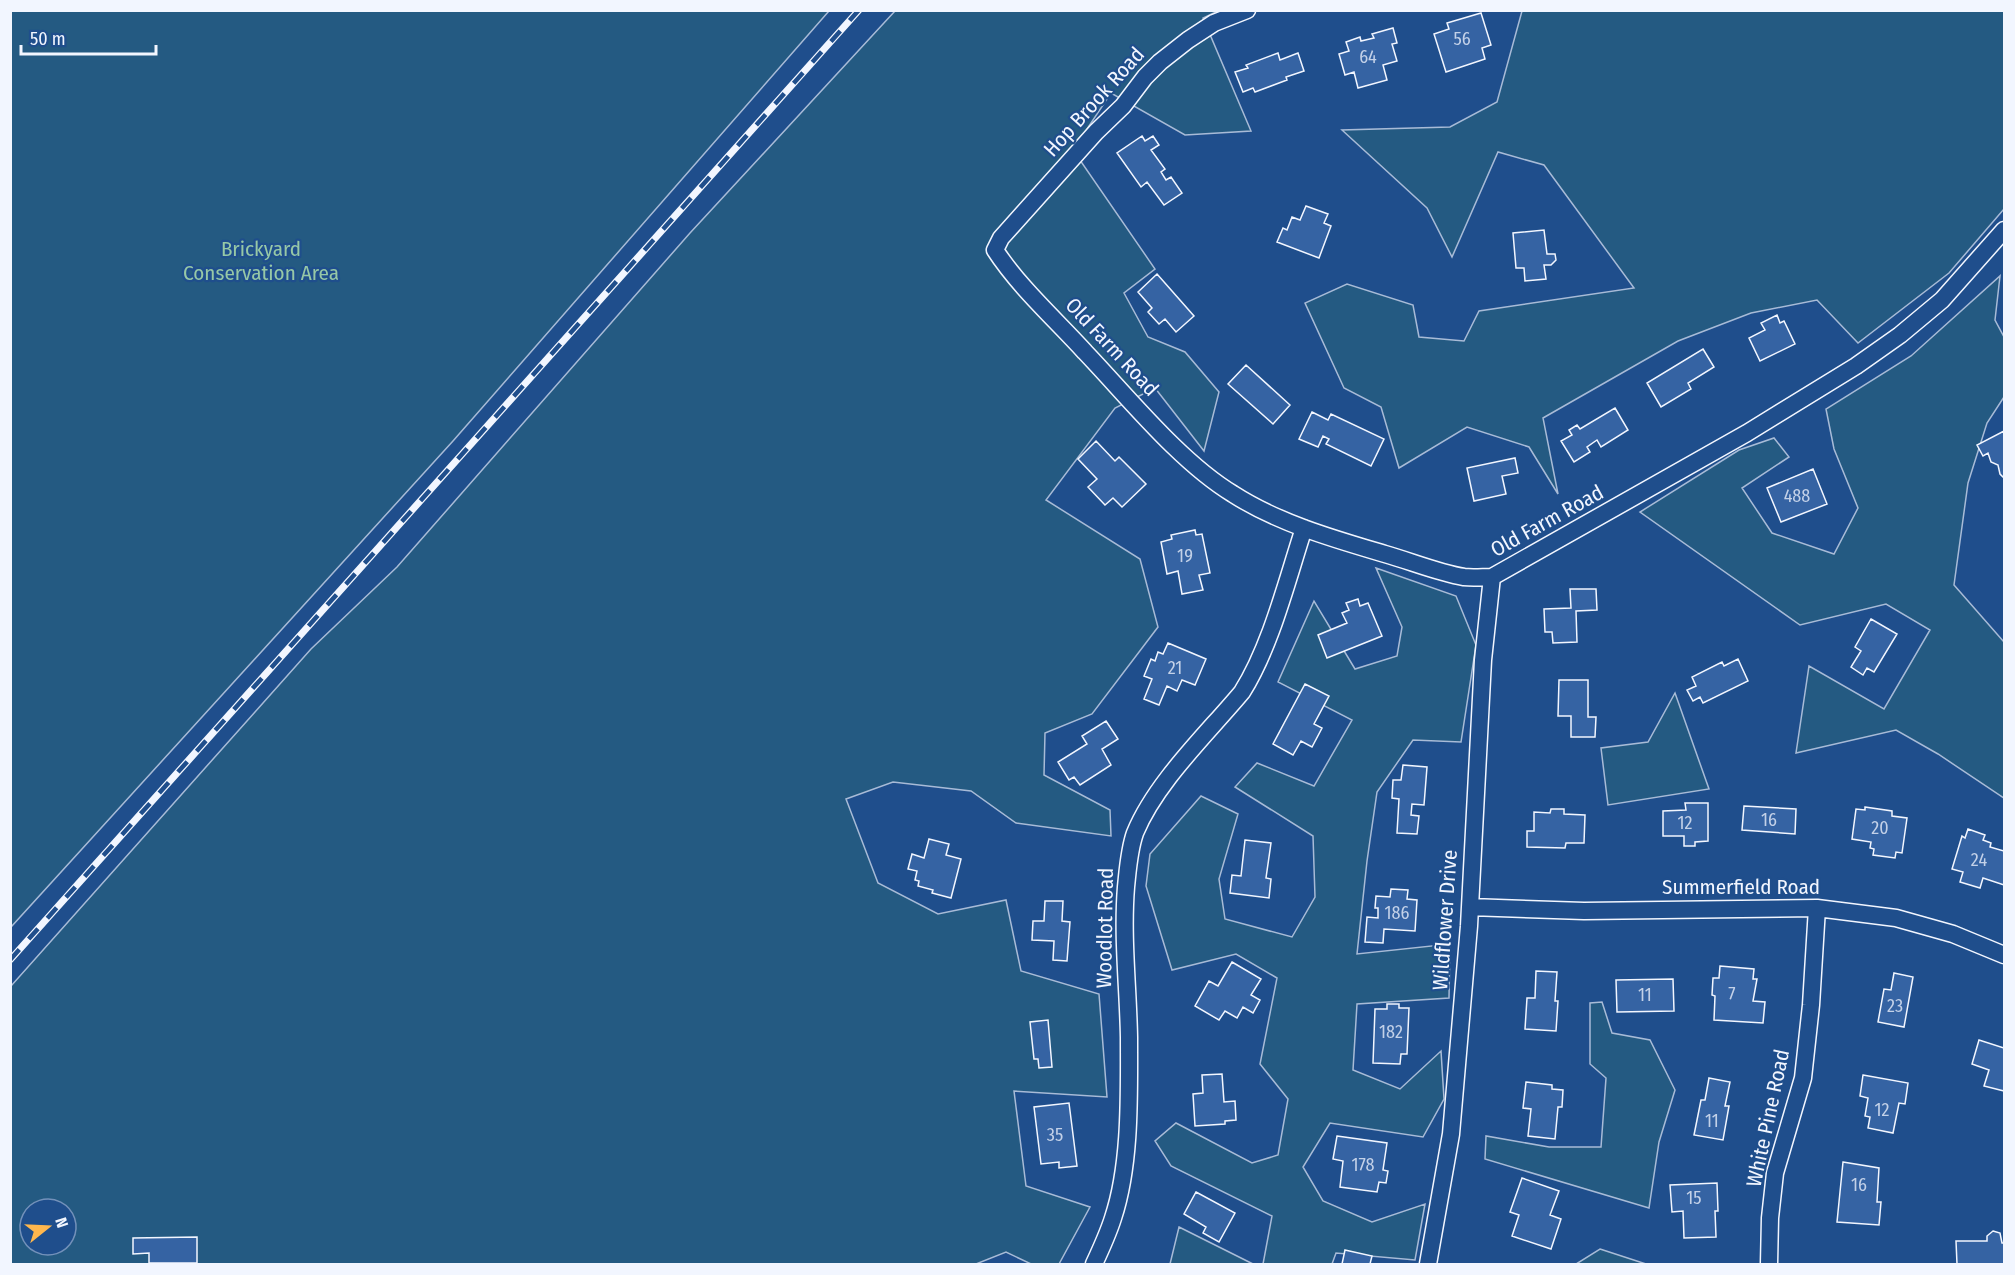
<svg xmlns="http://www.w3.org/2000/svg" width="2015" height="1275" viewBox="0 0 2015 1275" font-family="'Fira Sans Condensed',sans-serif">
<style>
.green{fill:#245a82;stroke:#a8bbd7;stroke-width:1.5;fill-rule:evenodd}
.building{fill:#3563a3;stroke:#f2f6ff;stroke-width:1.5}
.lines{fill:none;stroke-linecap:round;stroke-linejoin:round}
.street-casing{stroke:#f2f6ff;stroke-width:19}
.street{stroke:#1f4e8c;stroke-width:16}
.rail-casing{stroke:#f2f6ff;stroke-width:7}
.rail{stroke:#1f4e8c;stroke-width:4.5;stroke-dasharray:14;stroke-linecap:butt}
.labels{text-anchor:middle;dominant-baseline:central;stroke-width:4.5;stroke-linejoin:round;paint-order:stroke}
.number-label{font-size:18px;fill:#c3d1e8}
.street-label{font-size:21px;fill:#f2f6ff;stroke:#1f4e8c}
.park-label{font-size:21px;fill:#97c8a6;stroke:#1f4e8c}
</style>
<rect width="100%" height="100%" fill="#1f4e8c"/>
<path class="green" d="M11 10 829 11 453 441 11 927Z
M895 11H1218L1203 18 1251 131 1185 135 1111 93 1073 150 1155 269 1124 293 1148 337 1185 352 1219 392 1204 451 1155 388 1115 408 1046 500 1140 559 1158 627 1092 714 1045 733 1044 775 1110 810 1111 836 1016 823 971 791 893 782 846 799 878 883 938 914 1006 900 1021 971 1099 994 1107 1097 1014 1091 1026 1186 1090 1207 1059 1264H1031L1006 1252 976 1264H11V986L311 649 397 567 690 233ZM30 1209H66V1245H30Z
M1522 11H2004V209L1949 273 1858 343 1817 300 1751 313 1678 341 1543 418 1558 494 1529 447 1467 427 1399 468 1381 407 1344 388 1305 303 1347 284 1413 305 1419 337 1464 341 1479 311 1634 288 1544 165 1498 152 1452 257 1427 208 1342 130 1450 127 1497 102Z
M2000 276 1995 320 2004 337V397L1987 423 1968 483 1954 585 2004 642V798L1938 754 1896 730 1796 753 1809 666 1884 709 1930 630 1886 604 1800 625 1640 512 1739 450 1774 438 1789 457 1742 488 1772 533 1834 554 1858 508 1834 449 1826 409 1911 356Z
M1376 568 1456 596 1476 645 1461 742 1413 740 1377 792 1367 861 1357 954 1450 944 1449 998 1357 1004 1353 1070 1400 1089 1441 1051 1444 1099 1423 1137 1330 1123 1303 1167 1323 1201 1372 1222 1425 1204 1415 1260 1336 1253 1332 1264H1263L1272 1216 1171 1166 1155 1141 1176 1123 1252 1163 1278 1155 1288 1099 1260 1064 1277 978 1236 954 1172 970 1146 886 1150 854 1201 796 1238 814 1219 879 1225 919 1292 937 1315 897 1313 836 1235 787 1257 763 1314 786 1352 720 1278 682 1314 601 1355 669 1397 656 1402 627Z
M1675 693 1709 789 1608 805 1601 748 1648 742Z
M1602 1002 1612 1033 1650 1040 1675 1090 1659 1142 1649 1208 1485 1159 1486 1136 1549 1147H1601L1606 1078 1590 1064V1003Z
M1179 1227 1253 1264H1170Z
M1600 1249 1646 1264H1576Z"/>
<path class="building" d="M1481 13 1491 45 1482 48 1485 59 1446 72 1434 34 1449 29 1447 23Z
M1393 28 1397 43 1392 44 1397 61 1383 65 1387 80 1358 88 1354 72 1345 75 1339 54 1349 51 1346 42 1360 37 1361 41 1374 38 1372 34Z
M1278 53 1280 60 1298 53 1304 71 1286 77 1287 80 1255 92 1253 88 1243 92 1235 72 1248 68 1246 65Z
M1142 136 1145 141 1153 136 1159 145 1151 150 1165 169 1161 172 1166 180 1171 177 1182 193 1164 205 1147 182 1141 187 1117 153Z
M1306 206 1328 214 1324 223 1331 226 1319 258 1277 242 1283 228 1287 230 1292 217 1300 220Z
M1544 230 1547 254H1555L1556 260 1551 265H1544L1546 279 1525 281 1524 268H1516L1513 233Z
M1157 274 1194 316 1176 332 1165 319 1159 324 1148 312 1152 308 1138 292Z
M1777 315 1780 323 1784 321 1795 344 1760 361 1749 338 1765 330 1761 323Z
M1703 349 1714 367 1688 383 1691 389 1661 407 1647 383Z
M1246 365 1290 405 1273 424 1228 384Z
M1615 408 1628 430 1601 447 1597 440 1587 447 1590 452 1574 462 1561 441 1572 435 1569 430 1577 425 1580 429Z
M1312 412 1328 420 1331 414 1384 439 1371 466 1326 444 1329 439 1323 436 1318 447 1299 439Z
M2004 431V478L2000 474 1998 465 1991 462 1988 453 1983 456 1977 445Z
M1096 441 1115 461 1119 457 1146 484 1122 507 1113 498 1105 505 1088 487 1097 479 1078 459Z
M1515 458 1518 473 1502 476 1506 494 1474 501 1467 468Z
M1813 469 1827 504 1781 522 1767 488Z
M1195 530 1196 535 1202 534 1210 573 1199 575 1203 590 1182 594 1178 571 1167 574 1161 542 1172 539 1171 535Z
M1570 589H1596L1597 610 1576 611 1577 642 1553 643 1552 632H1545L1544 609 1571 608Z
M1358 599 1360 606 1368 603 1382 636 1327 658 1318 635 1347 623 1342 613 1349 610 1346 603Z
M1871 619 1897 634 1874 672 1867 668 1863 675 1851 667 1861 651 1855 647Z
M1168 643 1206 659 1195 685 1182 680 1177 691 1167 686 1159 705 1144 699 1152 679 1144 676 1151 659 1155 661 1158 652 1163 654Z
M1738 659 1748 681 1703 703 1700 697 1693 701 1687 690 1696 686 1692 677 1722 662 1724 666Z
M1559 680H1588V717H1596L1595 737H1571V716H1558Z
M1305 684 1329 696 1314 724 1322 728 1312 747 1301 741 1293 755 1273 744Z
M1106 721 1118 739 1102 749 1111 765 1080 785 1074 777 1069 780 1058 762 1087 744 1082 736Z
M1403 765 1427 767 1424 805 1412 804 1411 815 1419 816 1417 834 1397 833 1399 799 1392 798 1393 780H1401Z
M1685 803H1708V841L1695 842V846H1684V836H1663V811L1686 810Z
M1744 806 1796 809 1795 834 1742 830Z
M1865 807 1892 811V816L1907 818 1902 853 1896 852 1895 858 1873 855 1874 849 1870 848 1871 842 1852 839 1856 809 1865 810Z
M1551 809H1564V814L1585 815 1584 843H1566L1565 848 1527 847V831H1534V812L1550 813Z
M1968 829 1985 835 1983 840 1991 843 1990 847 2004 851V885L1983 878 1980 888 1960 882 1963 872 1952 869 1962 836 1965 838Z
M929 839 949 844 946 855 961 859 951 898 932 893 933 890 918 886 919 881 915 880 917 871 908 869 912 854 924 858Z
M1245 840 1271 843 1266 878 1271 879 1269 898 1230 893 1232 875 1241 876Z
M1391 889 1408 890 1407 899 1417 900 1415 931 1384 929 1383 943 1365 942 1367 917 1378 918V908H1375L1376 896 1390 897Z
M1045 901H1063L1062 921 1070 922 1067 961 1053 960 1054 941 1032 940 1033 921H1044Z
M1232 962 1261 979 1251 995 1260 1000 1253 1013 1243 1007 1237 1018 1225 1011 1219 1020 1195 1006 1209 981 1218 986Z
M1720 966 1754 969 1753 979H1757L1753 1001 1765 1002 1763 1023 1714 1020 1715 996 1712 995 1713 978H1719Z
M1536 971 1557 972 1555 1001H1558L1556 1031 1525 1029 1527 998H1535Z
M1894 973 1913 977 1904 1027 1878 1022 1884 989 1891 990Z
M1673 979 1674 1011 1617 1012 1616 980Z
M1387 1004H1399V1008H1409L1407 1054H1401L1400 1064 1373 1063 1375 1009H1387Z
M1048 1020 1052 1067 1039 1068 1038 1059H1034L1030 1022Z
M1979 1040 2004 1048V1091L1984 1086 1989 1070 1972 1064Z
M1222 1074 1224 1102 1235 1101 1236 1120 1225 1121V1124L1195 1126 1193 1094 1203 1093 1202 1075Z
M1863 1075 1908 1083 1905 1104 1899 1103 1893 1133 1868 1128 1870 1117 1865 1116 1868 1098 1860 1096Z
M1709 1078 1730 1082 1725 1106H1729L1723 1140 1694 1135 1701 1100H1705Z
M1526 1082 1552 1085V1089L1563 1090 1562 1107H1558L1555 1139 1528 1136 1531 1109 1523 1108Z
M1069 1103 1077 1166 1059 1168V1162L1041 1164 1034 1107Z
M1337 1136 1387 1143 1383 1170 1388 1171 1386 1183 1379 1182 1377 1192 1340 1187 1343 1161 1333 1159Z
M1843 1162 1879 1168 1877 1202H1881L1879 1225 1837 1222Z
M1522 1178 1559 1191 1550 1215 1561 1219 1551 1249 1512 1236 1519 1215 1510 1212Z
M1717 1183 1718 1211H1715L1716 1237 1684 1238 1683 1211 1672 1212 1670 1185Z
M1196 1192 1235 1213 1219 1242 1203 1233 1206 1227 1184 1214Z
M1993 1231 2000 1233 2002 1243H2004V1264H1957L1956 1241H1987V1236Z
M197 1237V1263H149V1253L133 1254V1238Z
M1345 1250 1372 1256 1370 1264H1342Z"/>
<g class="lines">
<g class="street-casing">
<path id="street" d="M1247 10 1214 23 1188 40 1160 62 1145 77 1123 106 1096 132 1001 238 995 250C1019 287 1055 319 1085 352 1128 397 1180 462 1233 494 1278 523 1334 539 1385 554 1410 561 1439 573 1464 577 1473 578 1483 577 1492 577L1747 433 1856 366 1900 335 1942 300 2004 230
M1470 907 1584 911 1817 908 1896 918 1953 934 2004 955
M1094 1264C1101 1249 1108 1234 1113 1218 1131 1164 1129 1094 1129 1037 1128 986 1122 937 1126 887 1128 868 1129 850 1135 833 1156 782 1207 734 1242 692 1271 646 1287 580 1304 528
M1428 1264 1451 1134 1469 926 1483 660 1492 577
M1769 1264 1770 1218 1775 1173 1803 1078 1811 1005 1817 908"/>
</g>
<use href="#street" class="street"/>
<g class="rail-casing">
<path id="rail" d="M10 960 859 10"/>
</g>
<use href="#rail" class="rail"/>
</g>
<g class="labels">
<g class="number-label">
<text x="1462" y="39">56</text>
<text x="1368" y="57">64</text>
<text x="1797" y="496">488</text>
<text x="1185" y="556">19</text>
<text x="1175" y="668">21</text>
<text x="1769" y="820">16</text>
<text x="1685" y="823">12</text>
<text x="1880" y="828">20</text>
<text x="1979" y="860">24</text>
<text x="1397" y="913">186</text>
<text x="1732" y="994">7</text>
<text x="1645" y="995">11</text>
<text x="1895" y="1006">23</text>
<text x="1391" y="1032">182</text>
<text x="1882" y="1110">12</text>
<text x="1712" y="1121">11</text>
<text x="1055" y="1135">35</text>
<text x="1363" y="1165">178</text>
<text x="1859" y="1185">16</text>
<text x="1694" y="1198">15</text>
</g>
<g class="street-label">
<text transform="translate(1094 102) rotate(-48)">Hop Brook Road</text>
<text transform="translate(1112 347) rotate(47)">Old Farm Road</text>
<text transform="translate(1547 521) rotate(-29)">Old Farm Road</text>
<text x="1741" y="887">Summerfield Road</text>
<text transform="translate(1445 920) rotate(-86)">Wildflower Drive</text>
<text transform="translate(1105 928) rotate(-89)">Woodlot Road</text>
<text transform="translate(1768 1118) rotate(-78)">White Pine Road</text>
</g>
<g class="park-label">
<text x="261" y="249">Brickyard<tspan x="261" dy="24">Conservation Area</tspan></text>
</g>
</g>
<rect width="2015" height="1275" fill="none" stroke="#f2f6ff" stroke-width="24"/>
<g transform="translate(48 1227) rotate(72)"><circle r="28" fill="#1f4e8c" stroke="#7391ba" stroke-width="1.5"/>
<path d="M0-4.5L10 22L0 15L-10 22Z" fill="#ffb74d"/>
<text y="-9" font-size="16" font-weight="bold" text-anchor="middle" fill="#f2f6ff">N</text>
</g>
<path d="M21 45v9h135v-9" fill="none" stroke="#f2f6ff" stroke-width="3"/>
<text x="30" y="45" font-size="18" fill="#f2f6ff" stroke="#1f4e8c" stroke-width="4.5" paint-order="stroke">50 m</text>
</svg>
